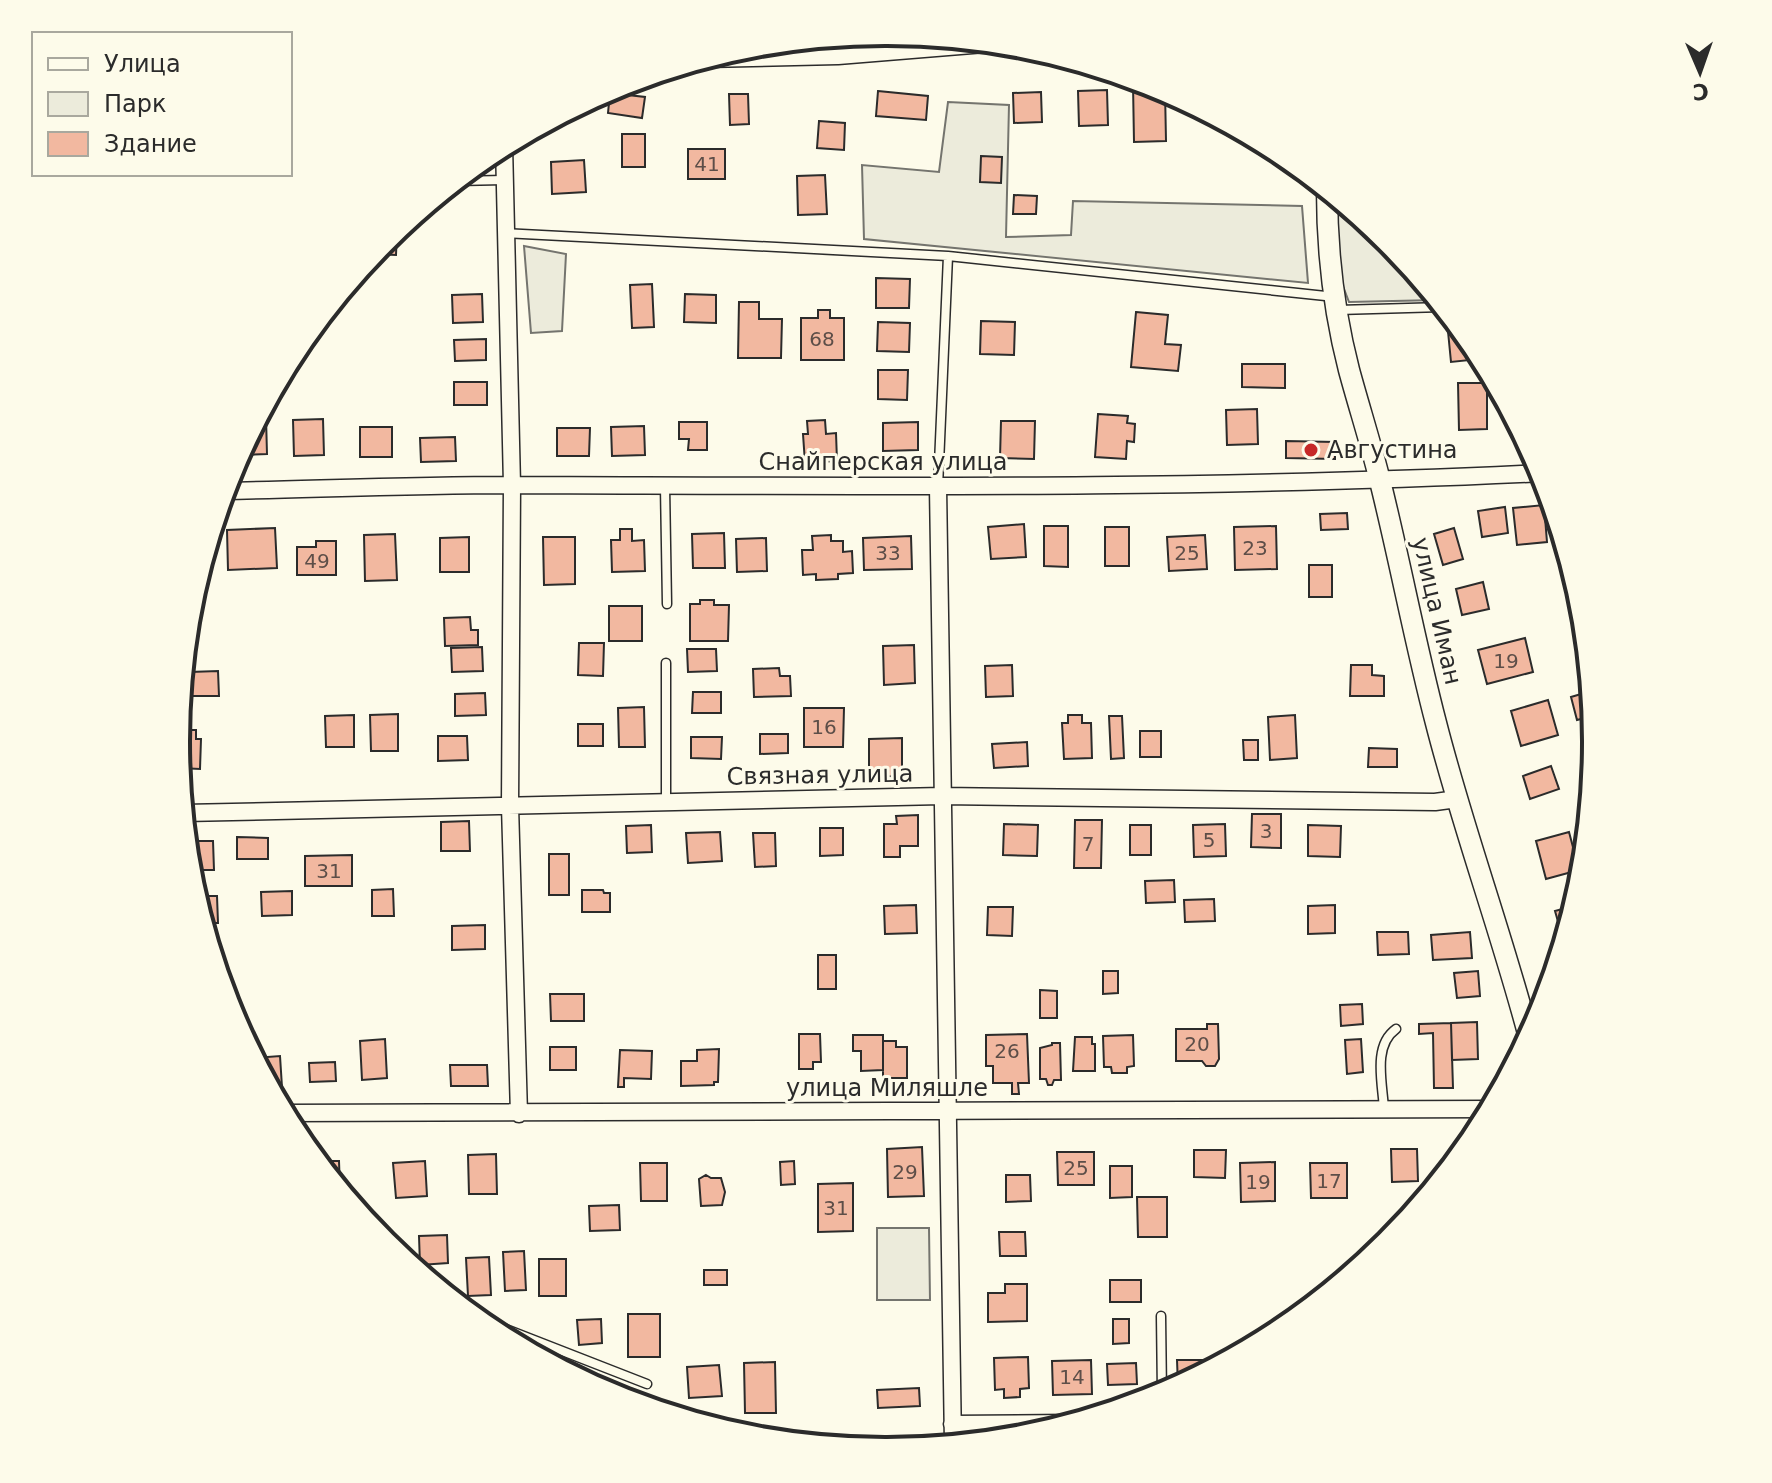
<svg xmlns="http://www.w3.org/2000/svg" width="1772" height="1483" viewBox="0 0 1772 1483" font-family="'DejaVu Sans',sans-serif">
<style>
.green{fill:#ecebdb;stroke:#74746e;stroke-width:2}
.building{fill:#f2b8a0;stroke:#2b2b2b;stroke-width:2}
.lines{fill:none;stroke-linecap:round;stroke-linejoin:round}
.service-casing{stroke:#2b2b2b;stroke-width:11}
.minor-casing{stroke:#2b2b2b;stroke-width:19}
.tertiary-casing{stroke:#2b2b2b;stroke-width:23}
.service{stroke:#fdfbea;stroke-width:8}
.minor{stroke:#fdfbea;stroke-width:16}
.tertiary{stroke:#fdfbea;stroke-width:20}
.poi-dot{fill:#c62828;stroke:#fdfbea;stroke-width:3}
.labels{text-anchor:middle;dominant-baseline:central;stroke-width:6;stroke-linejoin:round;paint-order:stroke}
.number-label{font-size:20px;fill:#5d4e48}
.poi-label{font-size:24px;fill:#2b2b2b;stroke:#fdfbea;text-anchor:start}
.street-label{font-size:24px;fill:#2b2b2b;stroke:#fdfbea}
.rim{fill:none;stroke:#2b2b2b;stroke-width:4}
</style>
<rect width="100%" height="100%" fill="#fdfbea"/>
<path class="green" d="M948 102 1009 105 1006 237 1071 235 1073 201 1302 206 1308 283 864 239 862 165 939 172Z
M1334 195 1388 240 1437 300 1349 302 1338 273Z
M524 246 566 254 562 331 531 333Z
M877 1228H929L930 1300H877Z"/>
<path class="building" d="M1148 83 1165 90 1166 141 1134 142 1133 84Z
M1107 90 1108 125 1079 126 1078 91Z
M878 91 928 96 926 120 876 116Z
M1041 92 1042 122 1014 123 1013 93Z
M610 93 645 97 642 118 608 113Z
M729 94H748L749 124 730 125Z
M819 121 845 123 844 150 817 148Z
M622 134H645V167H622Z
M688 149H725V179H688Z
M981 156 1002 157 1001 183 980 182Z
M584 160 586 192 552 194 551 162Z
M825 175 827 214 798 215 797 176Z
M1014 195 1037 196 1036 214H1013Z
M397 230 396 255 372 254 385 239Z
M876 278 910 279 909 308H876Z
M652 284 654 327 632 328 630 285Z
M482 294 483 322 453 323 452 295Z
M685 294 716 295V323L684 322Z
M739 302H759V319H782L781 358H738Z
M818 310H830V318H844V360H801V318H818Z
M1136 312 1168 315 1165 344 1181 345 1178 371 1131 367Z
M981 321 1015 322 1014 355 980 354Z
M1447 321H1454L1476 348 1480 359 1451 362Z
M878 322 910 323 909 352 877 351Z
M486 339V360L455 361 454 340Z
M1242 364H1285V388L1242 387Z
M878 370H908L907 400 878 399Z
M454 382H487V405H454Z
M1458 383H1487V429L1459 430Z
M1257 409 1258 444 1227 445 1226 410Z
M1098 414 1128 416 1127 423 1135 424 1134 442 1127 441 1126 459 1095 457Z
M266 417 267 454 239 455 259 418Z
M323 419 324 455 294 456 293 420Z
M825 420 826 434 836 433 837 461 805 463 803 434H808L807 421Z
M1001 421H1035L1034 459 1000 458Z
M679 422H707V450H688L689 439H679Z
M918 422V450L883 451V423Z
M644 426 645 455 612 456 611 427Z
M360 427H392V457H360Z
M557 428H590L589 456H557Z
M455 437 456 461 421 462 420 438Z
M1286 441 1335 442V459L1286 458Z
M1544 505 1547 542 1517 545 1513 508Z
M1505 507 1508 533 1482 537 1478 511Z
M1347 513 1348 529 1321 530 1320 514Z
M1024 524 1026 557 991 559 988 527Z
M1044 526H1068V567L1044 566Z
M1276 526 1277 569 1235 570 1234 527Z
M1105 527H1129V566H1105Z
M275 528 277 568 228 570 227 530Z
M1454 528 1463 559 1443 565 1434 534Z
M620 529H632V541L644 540 645 571 612 572 611 540H620Z
M212 530 214 560H203Z
M724 533 725 568H693L692 534Z
M395 534 397 580 365 581 364 535Z
M831 535V541H843V552L852 551 853 573 838 574V579L816 580V574L803 575 802 550H813L812 536Z
M1205 535 1207 569 1169 571 1167 537Z
M911 536 912 569 864 570 863 538Z
M469 537V572H440V538Z
M543 537H575V584L544 585Z
M766 538 767 571 737 572 736 539Z
M316 541H336V575H297V547H316Z
M1309 565H1332V597H1309Z
M1483 582 1489 609 1462 615 1456 589Z
M700 600H714V605H729L728 641H690V604H700Z
M609 606H642V641H609Z
M470 617 471 630H478V645L445 646 444 618Z
M1525 638 1533 672 1487 684 1478 650Z
M579 643H604L603 676 578 675Z
M914 645 915 683 884 685 883 646Z
M482 647 483 671 452 672 451 648Z
M687 649H716L717 671 688 672Z
M1012 665 1013 696 986 697 985 666Z
M1351 665H1372V675L1384 676V696H1350Z
M779 668 780 676H790L791 696 754 697 753 669Z
M218 671 219 696H190V672Z
M1591 691 1593 716 1577 720 1571 697Z
M693 692H721V713H692Z
M485 693 486 715 455 716V694Z
M1548 700 1558 735 1521 746 1511 711Z
M644 707 645 747H619L618 708Z
M804 708H844L843 747H804Z
M398 714V751H371L370 715Z
M354 715V747H326L325 716Z
M1068 715H1082V723H1091L1092 758 1064 759 1062 723H1068Z
M1295 715 1297 758 1270 760 1268 717Z
M1109 716H1122L1124 758 1111 759Z
M578 724H603V746H578Z
M178 726H191V730H196V739H201L200 769 179 768Z
M1140 731H1161V757H1140Z
M760 734H788V753L760 754Z
M438 736H467L468 760 438 761Z
M691 737H722L721 759 691 758Z
M902 738V776L869 777V739Z
M1243 740H1258V760H1244Z
M1027 742 1028 766 994 768 992 744Z
M1369 748 1397 749V767H1368Z
M1551 766 1559 789 1530 799 1523 776Z
M1252 814H1281V848L1251 847Z
M918 815V846H900V857H884V824H897L896 816Z
M1075 820H1102L1101 868H1074Z
M469 821 470 851H441V822Z
M1004 824 1038 825 1037 856 1003 855Z
M1225 824 1226 856 1194 857 1193 825Z
M651 825 652 852 627 853 626 826Z
M1130 825H1151V855H1130Z
M1308 825 1341 826 1340 857 1308 856Z
M820 828H843V855L820 856Z
M720 832 722 861 688 863 686 833Z
M1569 832 1579 870 1546 879 1536 841Z
M753 833H775L776 866 755 867Z
M237 837 268 838V859H237Z
M188 841H213L214 870H189Z
M549 854H569V895H549Z
M352 855V886H305V856Z
M1174 880 1175 902 1146 903 1145 881Z
M393 889 394 916H372V890Z
M582 890H603L604 893H610V912H582Z
M292 891V915L262 916 261 892Z
M195 896H217L218 923H203Z
M1214 899 1215 921 1185 922 1184 900Z
M916 905 917 933 885 934 884 906Z
M1335 905V933L1308 934V906Z
M1574 906 1564 938 1563 939 1555 911Z
M988 907H1013L1012 936 987 935Z
M485 925V949L452 950V926Z
M1377 932H1408L1409 954 1378 955Z
M1470 932 1472 958 1433 960 1431 935Z
M818 955H836V989H818Z
M1103 971H1118V993L1103 994Z
M1478 971 1480 996 1457 998 1454 973Z
M1040 990 1057 991V1018H1040Z
M550 994H584V1021H551Z
M1362 1004 1363 1024 1341 1026 1340 1005Z
M1477 1022 1478 1059 1452 1060 1451 1023Z
M1451 1023 1453 1088H1434L1433 1033 1419 1034V1024Z
M1207 1024H1218L1219 1059 1215 1066H1206L1202 1061H1176V1029H1207Z
M799 1034H820L821 1062H813V1069H799Z
M1027 1034 1029 1083H1018L1019 1094H1012V1083H993V1066H986V1035Z
M853 1035H883V1070L861 1071V1051H853Z
M1133 1035 1134 1066 1127 1067V1073H1112L1111 1067H1104L1103 1036Z
M1075 1037H1092V1044H1095V1071H1073Z
M385 1039 387 1078 362 1080 360 1041Z
M1361 1039 1363 1072 1347 1074 1345 1040Z
M883 1041H896V1047H907V1078H883Z
M1052 1043H1060L1061 1080H1054L1052 1085H1048L1046 1079H1040V1048L1052 1045Z
M550 1047H576V1070H550Z
M719 1049 718 1082H714V1085L681 1086V1061H697V1050Z
M620 1050 652 1051 651 1079 624 1078V1087H618Z
M280 1056 282 1087H270L254 1058Z
M335 1062 336 1081 310 1082 309 1063Z
M450 1065H487L488 1086H451Z
M922 1147 924 1196 888 1197 887 1149Z
M1391 1149H1417L1418 1181 1392 1182Z
M1194 1150H1226L1225 1178 1194 1177Z
M1057 1152H1094V1185H1058Z
M496 1154 497 1194H469L468 1155Z
M317 1161H339L340 1189Z
M425 1161 427 1196 396 1198 393 1163Z
M794 1161 795 1184 781 1185 780 1162Z
M1275 1162V1201L1241 1202 1240 1163Z
M640 1163H667V1201H641Z
M1310 1163H1347V1198H1311Z
M1110 1166H1132V1197L1110 1198Z
M706 1175 711 1178H721L725 1192 722 1205 701 1206 699 1179Z
M1006 1175H1030L1031 1201 1006 1202Z
M853 1183V1231L818 1232V1184Z
M1137 1197H1167V1237H1138Z
M619 1205 620 1230 590 1231 589 1206Z
M999 1232H1025L1026 1256H1000Z
M447 1235 448 1263 420 1265 419 1236Z
M524 1251 526 1290 505 1291 503 1252Z
M489 1257 491 1295 468 1296 466 1258Z
M539 1259H566V1296H539Z
M704 1270H727V1285H704Z
M1110 1280H1141V1302H1110Z
M1005 1284H1027V1321L988 1322V1293H1005Z
M628 1314H660V1357H628Z
M601 1319 602 1343 579 1345 577 1320Z
M1113 1319H1129V1343L1113 1344Z
M1028 1357 1029 1388 1020 1389V1397L1004 1398V1389L995 1390 994 1358Z
M1091 1360 1092 1394 1053 1395 1052 1361Z
M1177 1360H1205V1372L1178 1386Z
M775 1362 776 1413H745L744 1363Z
M1136 1363 1137 1384 1108 1385 1107 1364Z
M719 1365 722 1396 689 1398 687 1367Z
M919 1388 920 1406 878 1408 877 1390Z"/>
<g class="lines">
<g class="service-casing">
<path id="service" d="M456 181 504 180
M505 233 948 256 1335 297
M1338 310 1443 307
M665 486 667 604
M938 487 948 256
M666 802V663
M1384 1110C1383 1085 1372 1046 1396 1029
M1161 1316 1162 1395
M489 1329 493 1324 647 1384"/>
</g>
<g class="minor-casing">
<path id="minor" d="M705 59 838 56 997 43
M504 145 512 485 510 806 519 1114
M938 487 953 1444
M224 491C321 489 419 485 516 485 858 486 1200 490 1543 473
M184 813 942 796 1435 802 1457 799
M284 1113 1490 1109
M952 1424 1071 1423"/>
</g>
<g class="tertiary-casing">
<path id="tertiary" d="M1327 190C1327 249 1334 312 1349 370 1359 407 1371 444 1380 481 1400 561 1415 643 1436 723 1463 829 1501 931 1529 1037"/>
</g>
<use href="#service" class="service"/>
<use href="#minor" class="minor"/>
<use href="#tertiary" class="tertiary"/>
</g>
<circle class="poi-dot" cx="1311" cy="450" r="8"/>
<g class="labels">
<g class="number-label">
<text x="707" y="164">41</text>
<text x="822" y="339">68</text>
<text x="1255" y="548">23</text>
<text x="888" y="553">33</text>
<text x="1187" y="553">25</text>
<text x="317" y="561">49</text>
<text x="1506" y="661">19</text>
<text x="824" y="727">16</text>
<text x="1266" y="831">3</text>
<text x="1209" y="840">5</text>
<text x="1088" y="844">7</text>
<text x="329" y="871">31</text>
<text x="1197" y="1044">20</text>
<text x="1007" y="1051">26</text>
<text x="1076" y="1168">25</text>
<text x="905" y="1172">29</text>
<text x="1329" y="1181">17</text>
<text x="1258" y="1182">19</text>
<text x="836" y="1208">31</text>
<text x="1072" y="1377">14</text>
</g>
<g class="poi-label">
<text x="1327" y="450">Августина</text>
</g>
<g class="street-label">
<text x="883" y="462">Снайперская улица</text>
<text transform="translate(1437 611) rotate(77)">улица Иман</text>
<text transform="translate(820 775) rotate(-1)">Связная улица</text>
<text x="887" y="1088">улица Миляшле</text>
</g>
</g>
<path d="M0 0H1772V1483H0ZM885 46H887A695 695 0 0 1 1582 741V742A695 695 0 0 1 887 1437H885A695 695 0 0 1 190 742V741A695 695 0 0 1 885 46Z" fill="#fdfbea" fill-rule="evenodd"/>
<path class="rim" d="M885 46H887A695 695 0 0 1 1582 741V742A695 695 0 0 1 887 1437H885A695 695 0 0 1 190 742V741A695 695 0 0 1 885 46Z"/>
<rect x="32" y="32" width="260" height="144" fill="#fdfbea" stroke="#a9a89e" stroke-width="2"/>
<rect x="48" y="58" width="40" height="12" fill="#fdfbea" stroke="#a9a89e" stroke-width="2"/>
<text x="104" y="72" font-size="24" fill="#2b2b2b">Улица</text>
<rect x="48" y="92" width="40" height="24" fill="#ecebdb" stroke="#a9a89e" stroke-width="2"/>
<text x="104" y="112" font-size="24" fill="#2b2b2b">Парк</text>
<rect x="48" y="132" width="40" height="24" fill="#f2b8a0" stroke="#a9a89e" stroke-width="2"/>
<text x="104" y="152" font-size="24" fill="#2b2b2b">Здание</text>
<g transform="translate(1700 72) rotate(178)" stroke="#fdfbea" stroke-width="6" paint-order="stroke">
<path d="M0-6L14 30L0 20L-14 30Z" fill="#2b2b2b"/>
<text y="-12" font-size="22" font-weight="bold" text-anchor="middle" fill="#2b2b2b">С</text>
</g>
</svg>
